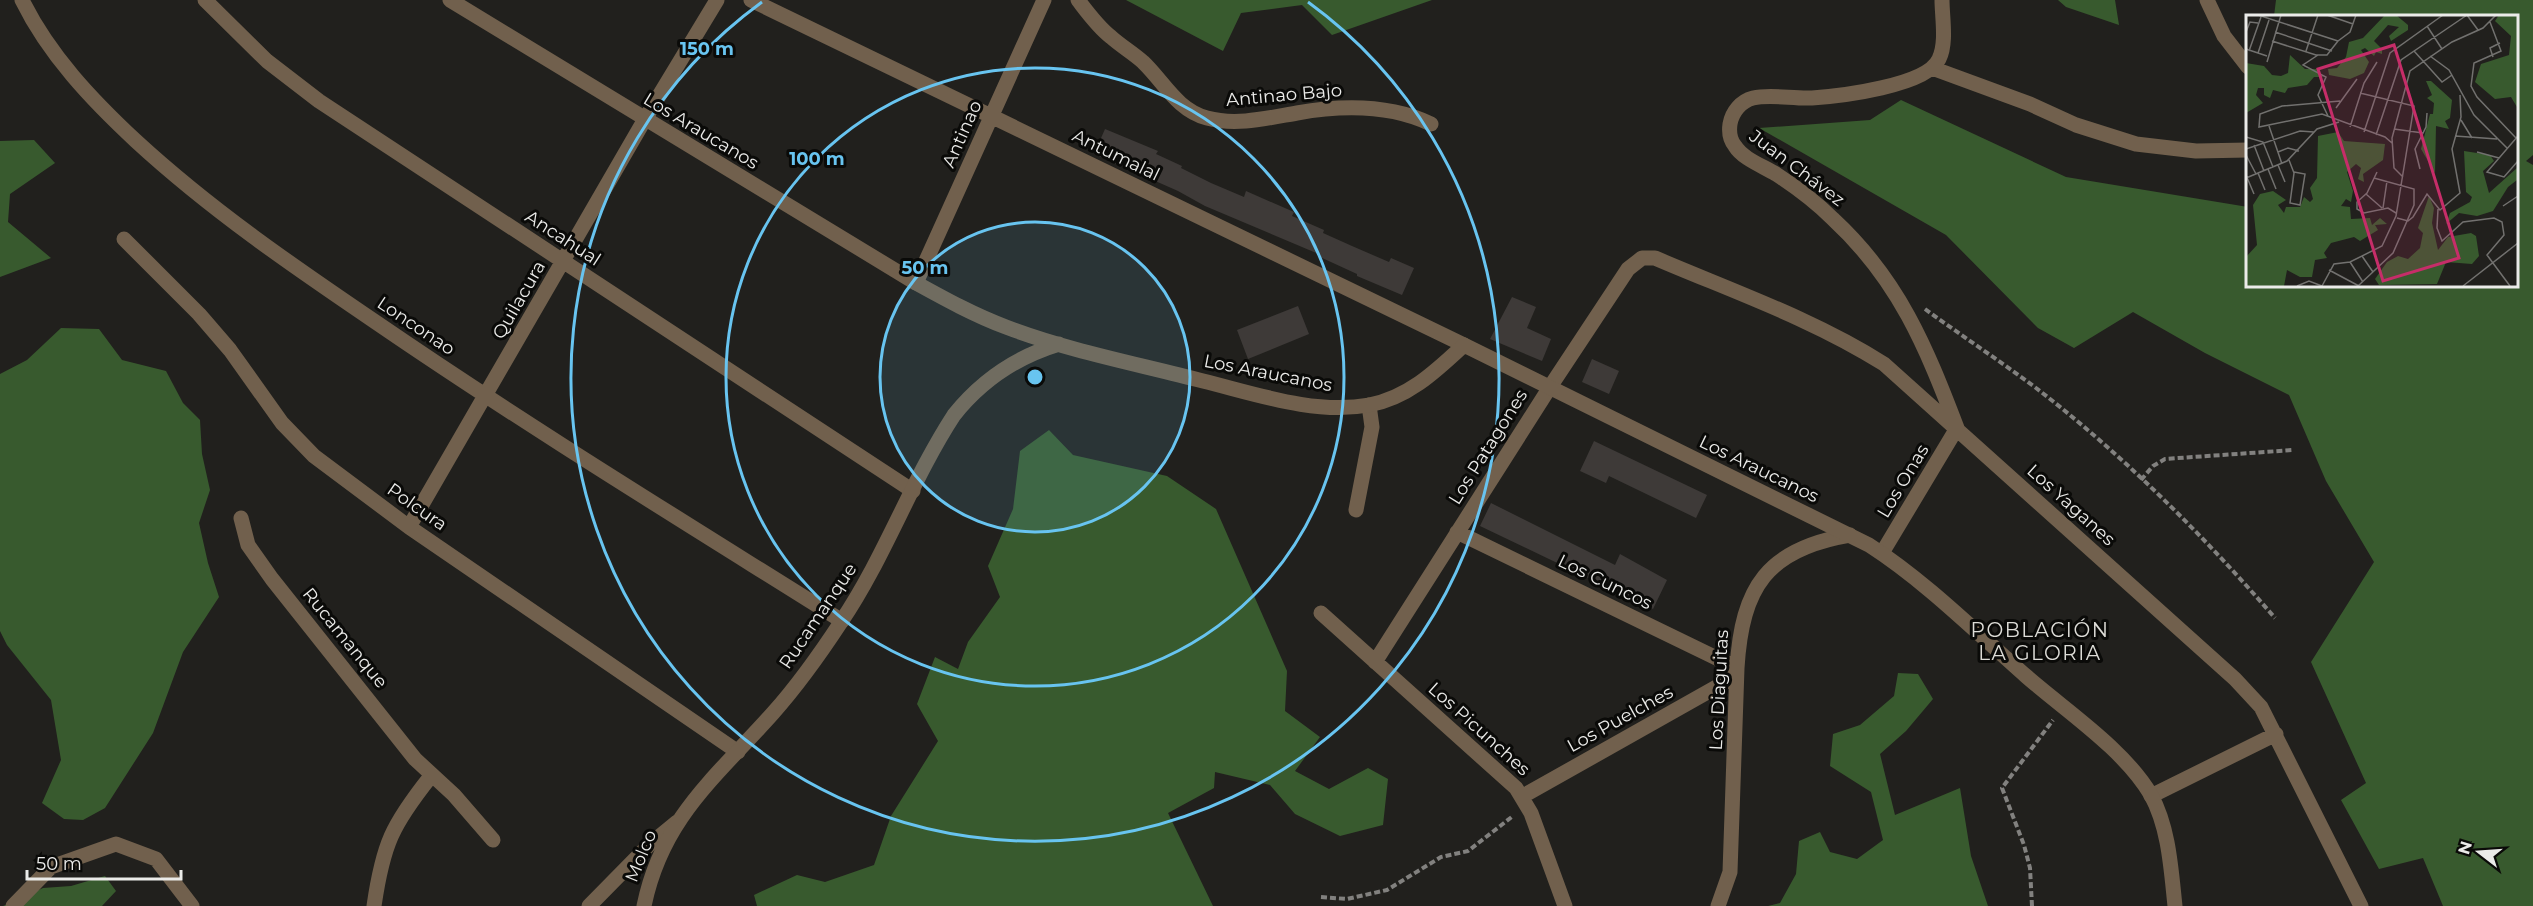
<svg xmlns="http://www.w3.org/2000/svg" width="2533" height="906" viewBox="0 0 2533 906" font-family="Montserrat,sans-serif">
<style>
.forest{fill:#385a2e}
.building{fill:#3e3a38}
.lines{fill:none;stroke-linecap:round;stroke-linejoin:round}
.path{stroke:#82817f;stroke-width:4;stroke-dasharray:6 3;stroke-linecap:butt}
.minor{stroke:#71604d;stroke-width:15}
.tertiary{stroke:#71604d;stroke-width:15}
.ring{fill:none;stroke:#68c4f0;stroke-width:3}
.labels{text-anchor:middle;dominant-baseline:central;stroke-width:6;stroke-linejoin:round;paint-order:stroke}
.street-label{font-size:18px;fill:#ebebe9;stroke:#0a0a08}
.neighbourhood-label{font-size:20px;letter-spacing:1.5px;fill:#dddcd7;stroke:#0a0a08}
.inset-road{fill:none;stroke:#72716f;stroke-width:1.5}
.view{fill:#c62d69;fill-opacity:0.15;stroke:#c62d69;stroke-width:3}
.inset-edge{fill:none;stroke:#ebebe9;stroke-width:3}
.centre{fill:#68c4f0;stroke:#0a0a08;stroke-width:3}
.ring-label{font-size:18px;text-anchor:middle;font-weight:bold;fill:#68c4f0;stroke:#0a0a08;stroke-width:6;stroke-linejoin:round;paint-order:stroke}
</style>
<rect width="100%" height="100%" fill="#21201d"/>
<path class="forest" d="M1126 0H1432L1332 35 1302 5 1241 13 1223 51Z
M2058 0H2115L2119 25 2066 7Z
M2276 0H2533V155L2526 161 2533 165V906H2443L2423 858 2379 869 2341 800 2366 783 2311 662 2374 562 2326 481 2289 395 2205 353 2133 312 2074 348 2038 328 1946 235 1759 128 1870 120 1901 100 2066 177 2248 207V285H2516V16H2274Z
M34 140 55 163 10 194 8 222 51 258 0 277V141Z
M61 328 99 329 122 360 166 371 183 403 200 420 202 454 210 490 199 523 208 563 219 597 183 652 153 733 105 808 83 820 64 819 42 803 61 760 51 700 7 645 0 631V374L27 360Z
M1049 430 1073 455 1167 476 1216 509 1287 671 1285 711 1320 737 1295 771 1329 789 1368 768 1388 779 1383 825 1340 836 1295 814 1270 785 1215 772 1214 788 1168 813 1213 906H757L754 895 797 875 825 882 874 865 891 816 938 741 917 704 935 657 958 669 968 642 1000 597 988 566 1013 509 1020 451Z
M1898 673 1918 674 1933 699 1906 731 1880 754 1895 815 1960 788 1971 856 1988 906H1768L1780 903 1796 874 1799 841 1820 832 1830 852 1857 859 1883 840 1871 792 1830 766 1833 734 1860 725 1894 696Z
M105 876 116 891 102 906H3L43 888 71 886Z"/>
<path class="building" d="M1105 129 1158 151 1156 154 1182 166 1181 168 1211 183 1244 197 1246 191 1294 212 1292 216 1324 230 1323 233 1352 246 1389 262 1391 258 1414 268 1402 295 1357 276V274L1320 257 1321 255 1205 206 1178 191 1094 154Z
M1512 297 1536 307 1527 328 1551 339 1542 361 1490 339Z
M1298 306 1309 334 1248 359 1237 330Z
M1592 359 1619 371 1609 394 1582 382Z
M1594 441 1707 495 1696 518 1609 476 1606 483 1580 471Z
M1491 503 1615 565 1620 554 1667 580 1653 609 1480 526Z"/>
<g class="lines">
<path class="path" d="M1925 309C1962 336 2000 361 2036 388 2123 455 2203 535 2275 618
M2141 480 2153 466 2165 459 2293 450
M1321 897 1347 899 1387 890 1441 857 1468 851 1513 816
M2032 906 2030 868 2024 845 2002 788 2053 720"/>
<path class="minor" d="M22 0C49 55 92 100 136 141 211 210 293 266 377 323 529 427 686 523 842 621
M205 0 267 61 319 101 913 491
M751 0 1464 345
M1078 0C1088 13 1098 27 1111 37 1121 46 1133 53 1143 62 1164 82 1177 110 1207 118 1236 126 1268 118 1297 113 1342 105 1389 104 1431 124
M2207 0 2224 36 2248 67
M1932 68 2030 104 2076 125 2136 144 2196 151 2248 150
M124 239 199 314 230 350 282 423 314 456 409 527 738 752
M916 283 1044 0
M1356 510 1372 427 1369 405
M241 518 248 545 272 579 415 759 454 795 493 840
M409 527 645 119 717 0
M1457 532 1737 668
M1882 553 1957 428C1926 347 1899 280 1833 219 1816 202 1796 187 1776 174 1763 166 1743 159 1735 146 1730 140 1729 131 1730 124 1732 112 1741 101 1753 98 1771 94 1793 99 1812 98 1840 96 1927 86 1939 59 1947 43 1942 17 1942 0
M1321 613 1516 788 1531 813 1565 906
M1375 662 1550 387 1628 269 1642 258H1655C1732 291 1813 319 1884 364L2235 679 2261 707 2361 906
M1523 796 1736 676
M2151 796 2276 734
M13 906 51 867 116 844 156 859 192 906
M374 906C383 844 392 825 431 776
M589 906 649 845 677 822
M1718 906 1730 872 1737 668C1742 587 1767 549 1850 535"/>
<path class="tertiary" d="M450 0 916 283C945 299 974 315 1006 327 1069 351 1138 364 1203 381 1256 394 1315 415 1369 405 1408 398 1436 371 1464 345L1869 545C1925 581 1976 632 2026 676 2066 711 2124 749 2151 795 2169 828 2171 869 2175 906
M644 906C662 818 716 777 773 713 798 685 820 654 841 622 885 557 911 481 954 415 982 380 1016 357 1059 344"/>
</g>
<circle cx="1035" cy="377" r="155" fill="#68c4f0" fill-opacity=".12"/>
<g class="ring">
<circle cx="1035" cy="377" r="155"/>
<circle cx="1035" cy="377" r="309"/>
<path d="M1308 2A464 464 0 1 1 762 2"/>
</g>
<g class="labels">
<g class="street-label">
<text transform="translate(1284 95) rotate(-5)">Antinao Bajo</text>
<text transform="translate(701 131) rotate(31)">Los Araucanos</text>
<text transform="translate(962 134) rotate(-66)">Antinao</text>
<text transform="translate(1116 155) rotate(26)">Antumalal</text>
<text transform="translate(1797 168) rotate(37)">Juan Chávez</text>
<text transform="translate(563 238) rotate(33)">Ancahual</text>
<text transform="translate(519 300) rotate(-60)">Quilacura</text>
<text transform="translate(416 326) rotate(34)">Lonconao</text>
<text transform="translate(1268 373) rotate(11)">Los Araucanos</text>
<text transform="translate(1488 447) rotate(-58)">Los Patagones</text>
<text transform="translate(1759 469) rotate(26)">Los Araucanos</text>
<text transform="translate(1903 481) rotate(-59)">Los Onas</text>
<text transform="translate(2071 505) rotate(42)">Los Yaganes</text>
<text transform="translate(417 507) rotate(35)">Polcura</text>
<text transform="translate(1605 582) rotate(26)">Los Cuncos</text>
<text transform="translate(818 616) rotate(-56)">Rucamanque</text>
<text transform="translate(345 638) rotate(51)">Rucamanque</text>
<text transform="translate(1719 690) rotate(-87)">Los Diaguitas</text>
<text transform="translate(1620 719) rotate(-29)">Los Puelches</text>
<text transform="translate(1479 729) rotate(42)">Los Picunches</text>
<text transform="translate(641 856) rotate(-68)">Molco</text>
</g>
<g class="neighbourhood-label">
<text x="2040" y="630">POBLACIÓN<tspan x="2040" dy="23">LA GLORIA</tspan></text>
</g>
</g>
<g transform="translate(2246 15)">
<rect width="272" height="272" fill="#21201d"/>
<path d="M139 0H150L162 10V15L145 26 143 21 153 12 142 10 128 26 136 34V39L130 37 128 41 119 33 115 35 123 47 118 58 104 64 83 60 82 54 91 53 100 42 103 27 117 23ZM253 0H271V92L265 82 249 84 229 67 235 49 263 40 265 21 249 6ZM44 40 59 54H72L77 62H68L61 70 42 73 39 78 27 75 24 83 18 80V73H12L10 80 17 88 0 98V48L18 51 26 60 35 61 42 58ZM180 66H185L206 85 204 103 199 106 203 114 190 111 189 158 175 134 184 99H187L188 88 181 83 186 80ZM92 117 98 126 139 129 137 145 117 159 118 167 112 164 115 153 110 149 101 157 107 176 105 187 100 184 95 191 104 192 105 204 124 203 126 210 134 203 141 209 129 210 132 215 114 226 108 222 85 228 78 238 81 243 69 245 66 262H54L41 255 38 271H0V242L11 230 7 190 14 179 27 176 40 185 32 190 38 198 40 192H54L58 182 64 187 67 184 64 173 71 163 72 121ZM218 136 244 140 248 146 237 156 243 178 271 153V165L262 172 247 196 231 201 213 198 200 209 204 198 224 187 226 182 220 177ZM183 181 188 193 186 208 192 235 202 222 225 218 230 221 233 241 226 249 200 247 191 269 133 270 129 264 141 247 152 241 162 244 174 233 177 218 172 213Z" fill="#385a2e"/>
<path class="inset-road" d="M12 0 92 26M81 0 107 9M221 0 232 15M244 7 255 36 228 48 225 71 231 82 270 123M181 11 196 34M0 17 4 7 12 8M29 17 86 36M26 26 70 40H81L92 26M92 26 104 17 110 0M0 34 21 41M3 36 15 2M60 36 72 0M168 36 196 67 206 60M12 38 23 5M72 40 57 50 80 62 72 80 82 101M184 41 203 55 228 100 261 133M247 42 244 33 254 28M21 47 35 0M94 86 36 91 14 99 13 112 76 99 139 122 146 128M90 93 111 64M215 105 226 123M23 111 36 149M104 112 118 68 131 47M148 114 177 118M118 117 144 38 197 0M130 120 155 45 221 0M209 121 251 124M272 121 241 157 258 162 272 146M0 122 17 127 27 152M8 130 18 156M0 134 54 116 68 117M32 137 42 133 53 136M231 137 253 143M0 140 10 159M43 145 48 158 44 188 54 190 59 159 48 157M32 150 39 167M22 154 30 174M174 154 169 134 180 112 181 98M131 157 121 178 111 187V194L118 198 142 193 150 198M12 158 19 175M0 160 8 179M157 162 148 153 146 123 164 56 206 27 237 13 250 0M0 163 41 146 71 114 93 107M120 179 136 193M257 191 272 181M137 193 141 166M192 194 191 213 196 226 217 207 248 203 256 207 258 220 241 240 264 271M151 203 162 206 167 202 181 179 194 195 214 178 206 134 215 102 214 80M116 241 127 257M104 247 117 267M83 255 113 271M51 271 63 266 76 271M76 271 88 249 104 247 136 231 150 201 168 91 114 78M112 271 147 238 168 190V174L128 163M217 271 272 228"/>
<path class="view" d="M148 30 213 243 137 266 72 54Z"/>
<rect width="272" height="272" class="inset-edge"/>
</g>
<circle cx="1035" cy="377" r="9" class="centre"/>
<g class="ring-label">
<text x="707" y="55">150 m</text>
<text x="817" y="165">100 m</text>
<text x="925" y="274">50 m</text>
</g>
<g transform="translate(2479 852) rotate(287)" stroke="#0a0a08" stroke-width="4.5" paint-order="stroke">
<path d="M0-4.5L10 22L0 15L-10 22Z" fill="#ebebe9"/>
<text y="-9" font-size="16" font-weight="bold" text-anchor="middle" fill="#ebebe9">N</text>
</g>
<path d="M27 870v9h154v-9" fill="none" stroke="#ebebe9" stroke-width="3"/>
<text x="36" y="870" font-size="18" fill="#ebebe9" stroke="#0a0a08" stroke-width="4.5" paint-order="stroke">50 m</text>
</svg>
